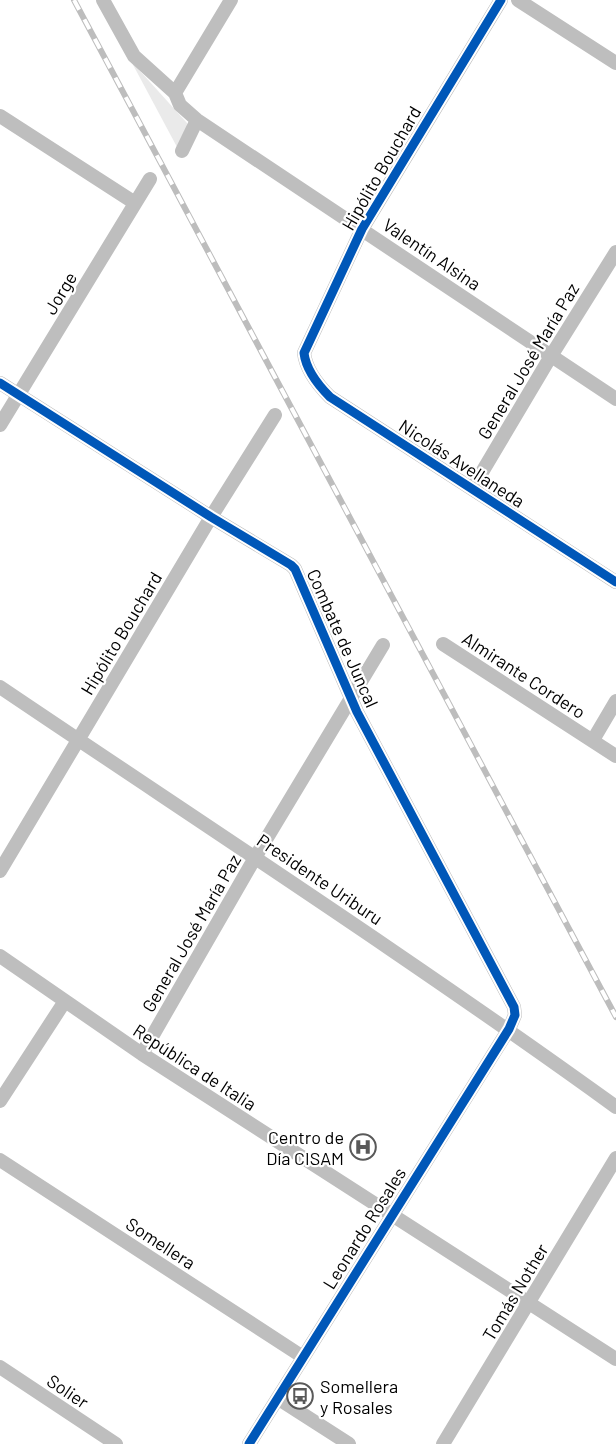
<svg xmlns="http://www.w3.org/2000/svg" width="616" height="1444" viewBox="0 0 616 1444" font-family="Barlow,sans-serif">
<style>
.green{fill:#eaeaea}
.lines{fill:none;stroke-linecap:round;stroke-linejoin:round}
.minor{stroke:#bebebe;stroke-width:14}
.rail-casing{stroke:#bdbdbd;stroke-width:6}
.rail{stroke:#fff;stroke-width:4;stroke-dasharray:11;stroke-linecap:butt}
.cycleway-casing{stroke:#fff;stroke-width:13}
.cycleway{stroke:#0057b8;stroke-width:9}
.labels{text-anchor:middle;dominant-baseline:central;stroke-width:4.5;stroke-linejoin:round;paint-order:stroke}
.street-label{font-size:18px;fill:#000;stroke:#fff}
.poi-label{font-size:18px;fill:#000;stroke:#fff;text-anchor:end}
</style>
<rect width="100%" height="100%" fill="#fff"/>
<path class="green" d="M131 61 187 123 188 129 177 147Z"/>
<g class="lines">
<path class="minor" d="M103 0 134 56 175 93
M501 0 362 229 304 353C306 370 319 386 330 397L616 582
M518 0 616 63
M175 93 180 105 197 120 616 399
M175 93 231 0
M0 116 135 203
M182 151 197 120
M0 383 211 517 291 565 295 569 357 712 514 1007 515 1015 509 1029 249 1444
M0 425 150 179
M472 489 551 356 616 252
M443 644 616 756
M0 687C206 826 414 961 616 1107
M593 740 616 701
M0 871 211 517 275 415
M0 956 142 1054 616 1359
M142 1054 256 856 383 645
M0 1101 65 1001
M0 1160 303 1357
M0 1367 116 1444
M279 1399 349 1444
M443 1444 616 1158"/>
<g class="rail-casing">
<path id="rail" d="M74 0 616 1017"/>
</g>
<use href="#rail" class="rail"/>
<g class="cycleway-casing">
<path id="cycleway" d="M501 0 362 229 304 353C306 370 319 386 330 397L616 582
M0 383 211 517 291 565 295 569 357 712 514 1007 515 1015 509 1029 249 1444"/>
</g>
<use href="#cycleway" class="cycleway"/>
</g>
<defs>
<g id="hospital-ring" transform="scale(1.35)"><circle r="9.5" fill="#fff" stroke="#595959" stroke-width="1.5"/><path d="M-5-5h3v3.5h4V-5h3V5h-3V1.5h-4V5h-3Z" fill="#595959"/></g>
<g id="bus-ring" transform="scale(1.35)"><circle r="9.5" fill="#fff" stroke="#595959" stroke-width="1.5"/><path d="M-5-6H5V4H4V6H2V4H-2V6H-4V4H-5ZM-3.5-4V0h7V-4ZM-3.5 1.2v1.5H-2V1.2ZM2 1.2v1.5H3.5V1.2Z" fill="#595959"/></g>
</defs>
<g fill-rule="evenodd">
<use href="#hospital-ring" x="363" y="1147"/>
<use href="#bus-ring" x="300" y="1396"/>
</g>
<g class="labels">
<g class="street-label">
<text transform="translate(381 168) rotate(-60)">Hipólito Bouchard</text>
<text transform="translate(432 254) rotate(34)">Valentín Alsina</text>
<text transform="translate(60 293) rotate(-59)">Jorge</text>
<text transform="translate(528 361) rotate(-59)">General José María Paz</text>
<text transform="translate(462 463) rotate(33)">Nicolás Avellaneda</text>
<text transform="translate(121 633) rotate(-59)">Hipólito Bouchard</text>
<text transform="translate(343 638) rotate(66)">Combate de Juncal</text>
<text transform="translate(524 675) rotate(33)">Almirante Cordero</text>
<text transform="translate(320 879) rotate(34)">Presidente Uriburu</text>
<text transform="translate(191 933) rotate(-60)">General José María Paz</text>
<text transform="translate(195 1067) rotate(33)">República de Italia</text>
<text transform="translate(364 1228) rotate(-58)">Leonardo Rosales</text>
<text transform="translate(161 1243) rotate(33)">Somellera</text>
<text transform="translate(515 1292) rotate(-59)">Tomás Nother</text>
<text transform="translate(68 1391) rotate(34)">Solier</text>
</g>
<g class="poi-label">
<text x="344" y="1137">Centro de<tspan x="344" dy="21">Día CISAM</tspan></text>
<text x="320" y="1386" text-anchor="start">Somellera<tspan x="320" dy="21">y Rosales</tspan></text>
</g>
</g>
</svg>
